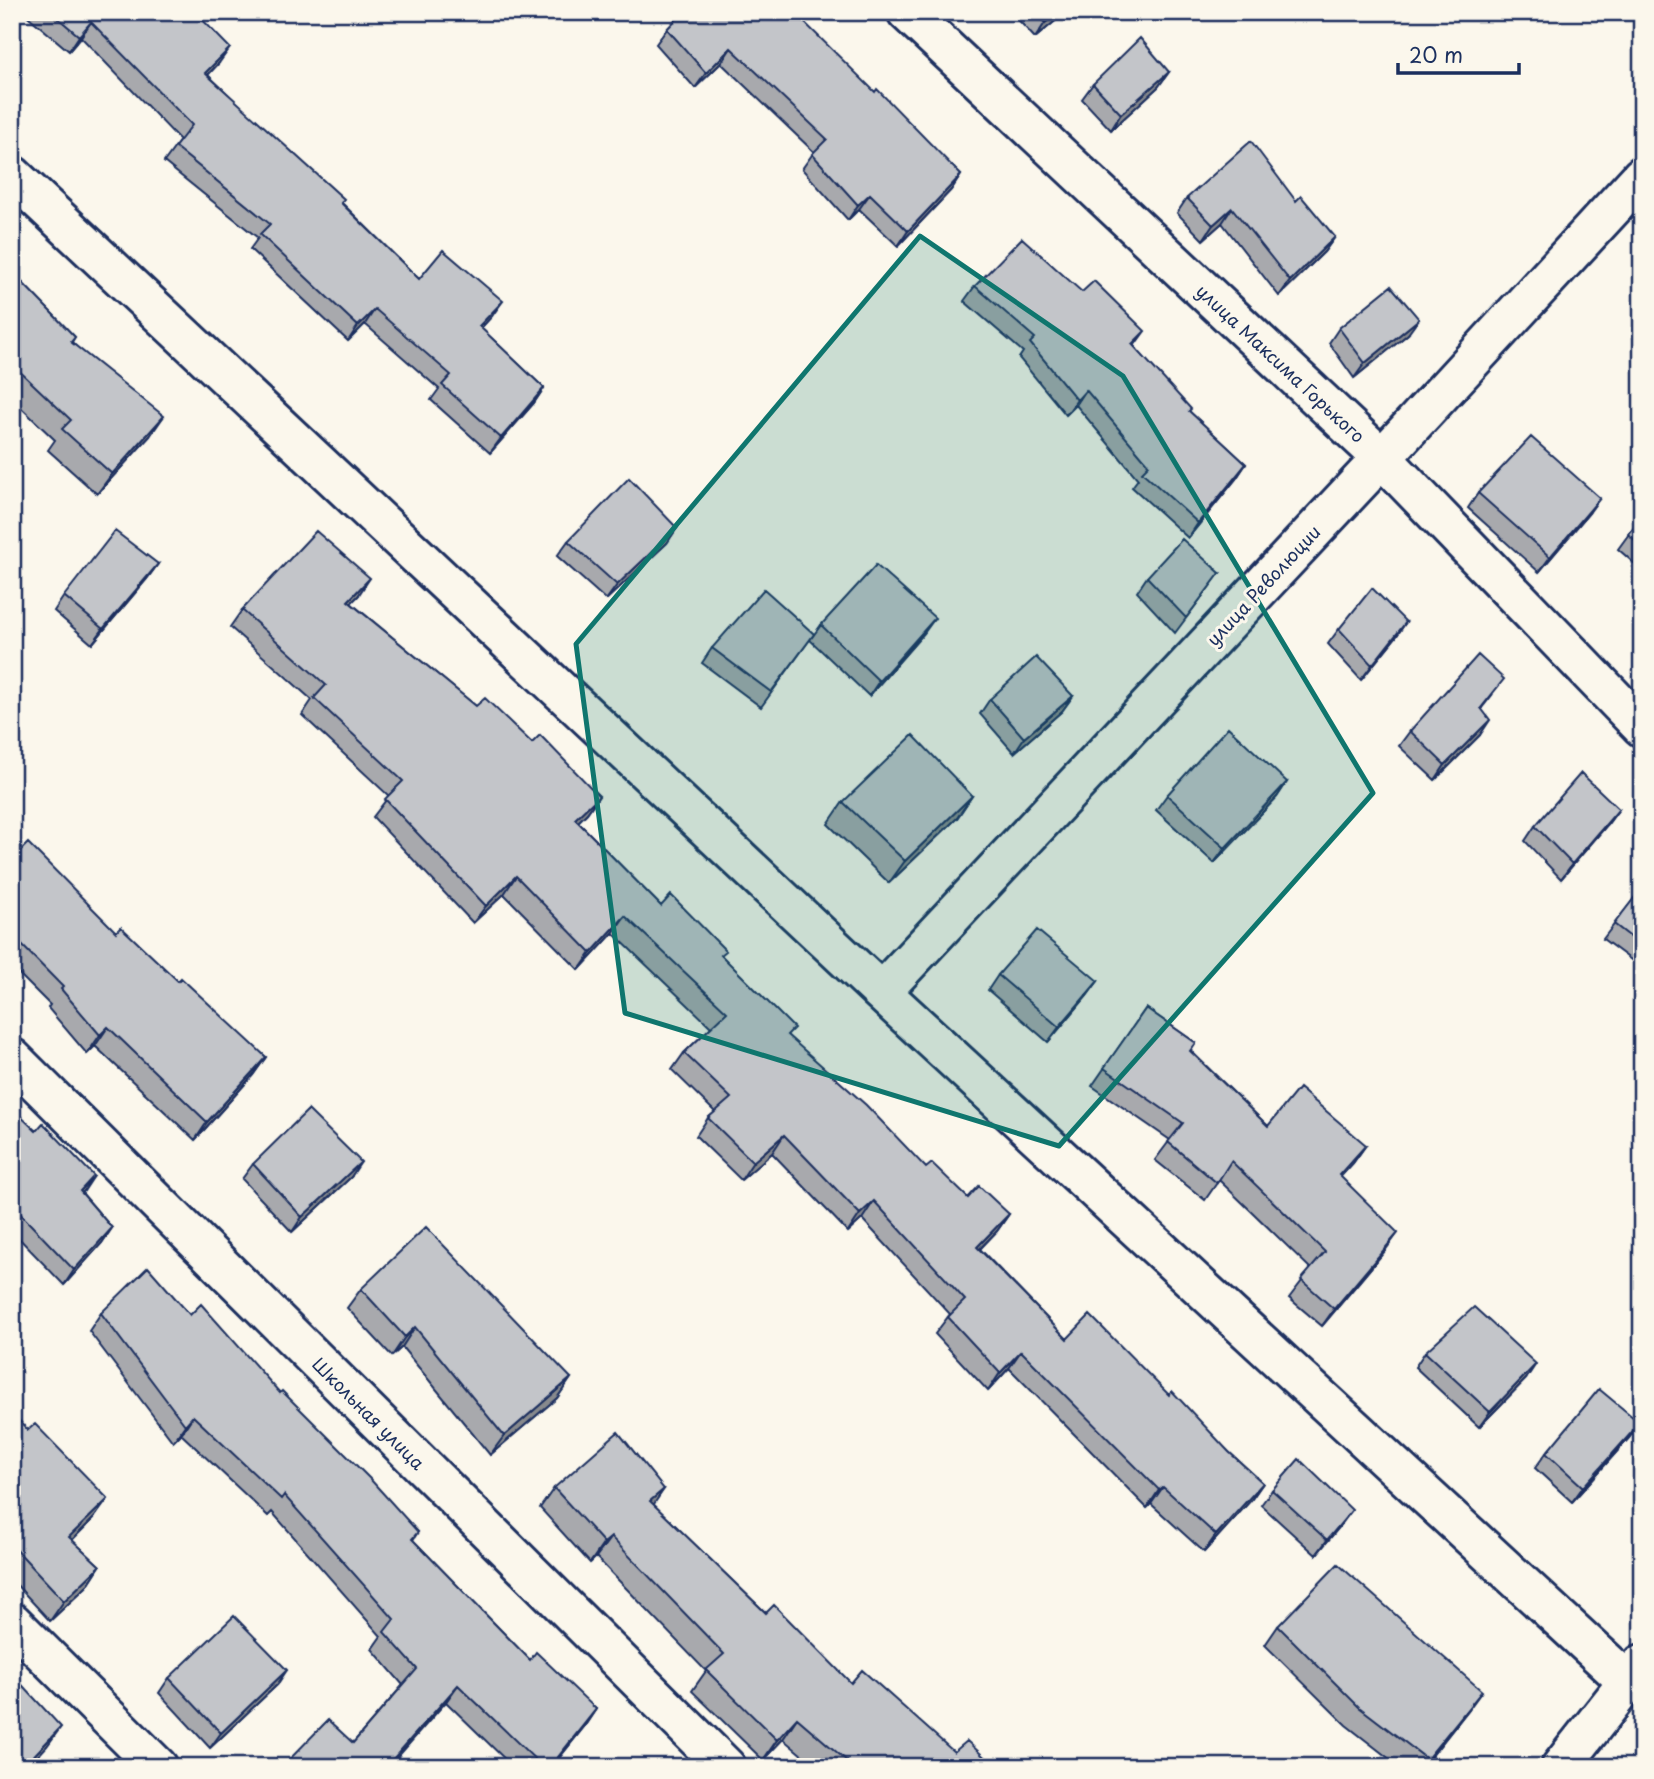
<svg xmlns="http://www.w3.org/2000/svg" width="1654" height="1779" viewBox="0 0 1654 1779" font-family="'Playpen Sans',sans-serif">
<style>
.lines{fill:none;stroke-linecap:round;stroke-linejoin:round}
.minor-casing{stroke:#1b2f5e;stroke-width:44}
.minor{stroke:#fbf7ec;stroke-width:38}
.wall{fill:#a8a9ad;stroke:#1b2f5e;stroke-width:2}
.shaded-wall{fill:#888a8d;stroke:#1b2f5e;stroke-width:2}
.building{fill:#c3c5c9;stroke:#1b2f5e;stroke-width:2}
.marked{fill:#0f766e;fill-opacity:0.2;stroke:#0f766e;stroke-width:5;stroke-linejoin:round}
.labels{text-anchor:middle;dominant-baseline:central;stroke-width:6;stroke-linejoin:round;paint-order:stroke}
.street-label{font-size:18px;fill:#1b2f5e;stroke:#fbf7ec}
</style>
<rect width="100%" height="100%" fill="#fbf7ec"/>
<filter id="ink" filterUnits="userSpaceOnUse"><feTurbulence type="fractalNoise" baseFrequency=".0143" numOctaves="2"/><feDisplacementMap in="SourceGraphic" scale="14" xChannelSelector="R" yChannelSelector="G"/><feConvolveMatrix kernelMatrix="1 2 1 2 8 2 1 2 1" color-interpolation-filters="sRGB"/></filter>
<g filter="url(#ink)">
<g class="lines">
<g class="minor-casing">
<path id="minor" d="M907 12 1382 458 1642 727
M12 175 881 992 1627 1681
M881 992 1382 458 1642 176
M12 1058 726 1767
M12 1622 158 1767
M1561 1767 1642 1664"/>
</g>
<use href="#minor" class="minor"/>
</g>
<path class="wall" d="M23 12H155L219 63 208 75 342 203 419 279 492 316 481 328 544 388 534 403 490 453 431 400 439 389 365 324 348 341 250 249 258 238 164 162 180 140 81 37 69 51Z
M681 12 779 13 961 175 951 190 898 246 859 209 848 220 802 169 814 152 721 63 695 88 656 44 667 29 682 13Z
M1011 12H1066L1035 38Z
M1169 72 1158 87 1111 130 1082 99 1093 84Z
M1187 198 1296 201 1335 237 1324 252 1279 296 1222 223 1203 240 1177 213Z
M12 272 75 337 72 342 150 436 97 494 48 450 55 440 12 399Z
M975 286 1134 346 1189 411 1246 464 1236 479 1188 538 1132 487 1138 479 1076 405 1066 415 1019 358 1023 352 964 301Z
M1339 328 1408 334 1354 378 1329 343Z
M1478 493 1589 513 1539 572 1468 508Z
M1642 516V570L1618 549Z
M677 528 667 543 606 600 557 556 568 541Z
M158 564 147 579 92 644 54 611 64 596Z
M1220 573 1175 633 1137 592 1147 577Z
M358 596 351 603 476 706 532 743 599 796 587 813 578 822 661 906 722 956 788 1036 926 1168 968 1198 1009 1214 997 1231 980 1249 1067 1339 1169 1395 1229 1452 1263 1483 1251 1500 1204 1552 1151 1504 1147 1508 1009 1368 988 1391 935 1334 950 1314 862 1219 848 1232 772 1153 741 1180 696 1136 708 1118 715 1112 672 1070 684 1053 711 1027 613 933 579 970 504 894 473 923 373 817 389 796 302 715 312 700 230 627 242 610Z
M1406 622 1396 637 1361 680 1328 644 1339 629Z
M821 625 924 633 869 696 810 640Z
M814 634 761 707 702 663 712 648Z
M1493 694 1482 708 1480 735 1435 780 1399 746 1410 731Z
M1073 696 1062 711 1014 753 980 714 990 699Z
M1287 782 1277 797 1214 863 1156 810 1167 795Z
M972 796 957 818 889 883 828 824 843 802Z
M1619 809 1608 824 1561 879 1525 841 1535 826Z
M12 859 116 932 178 981 266 1057 253 1075 195 1140 95 1046 87 1054 48 1008 50 1005 12 967Z
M1642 888V968L1603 939Z
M998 975 1098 981 1087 996 1048 1042 988 990Z
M1146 1008 1196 1043 1191 1051 1268 1126 1366 1145 1353 1163 1340 1177 1385 1251 1322 1326 1289 1298 1311 1269 1219 1180 1205 1200 1155 1160 1170 1140 1092 1086Z
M12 1108 84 1191 82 1193 112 1228 102 1243 64 1285 12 1231Z
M253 1164 351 1177 292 1232 242 1179Z
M361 1289 571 1378 557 1398 490 1455 402 1347 392 1356 347 1308Z
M101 1313 190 1315 280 1393 418 1532 413 1540 530 1660 596 1709 584 1727 552 1767H513L446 1702 353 1743 403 1685 372 1649 381 1636 272 1512 268 1516 181 1434 173 1442 89 1331Z
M1425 1352 1526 1379 1479 1427 1415 1367Z
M12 1413 94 1518 72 1540 100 1566 87 1586 50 1621 12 1580Z
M1640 1423 1629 1438 1572 1502 1535 1468 1546 1453Z
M554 1488 664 1489 653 1504 766 1613 851 1683 954 1752 992 1764 990 1767H816L783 1739 763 1760 692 1691 706 1671 596 1557 590 1563 540 1508Z
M1272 1490 1341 1525 1316 1555 1261 1505Z
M1278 1626 1469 1709 1423 1767H1400L1346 1725 1265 1645Z
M169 1678 277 1685 210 1748 159 1693Z"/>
<path class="shaded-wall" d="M1058 12H1066L1035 38 1045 23Z
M91 22 81 37 69 51 79 36Z
M230 48 219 63 195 88 205 73Z
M731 48 721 63 695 88 706 73Z
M1169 72 1158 87 1111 130 1121 114Z
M961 175 951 190 898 246 908 231Z
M870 194 859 209 848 220 858 205Z
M1232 208 1222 223 1203 240 1213 225Z
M1335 237 1324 252 1279 296 1290 281Z
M503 301 492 316 469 341 479 326Z
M375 309 365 324 348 341 358 326Z
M1419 319 1408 334 1354 378 1365 363Z
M1145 331 1134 346 1121 359 1132 344Z
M544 388 534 403 490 453 501 438Z
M1086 390 1076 405 1066 415 1077 400Z
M164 416 150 436 97 494 112 474Z
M1246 464 1236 479 1188 538 1198 523Z
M1600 498 1589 513 1539 572 1550 557Z
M677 528 667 543 606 600 617 585Z
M158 564 147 579 92 644 103 629Z
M370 578 358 596 336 618 348 601Z
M935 618 924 633 869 696 879 681Z
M1406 622 1396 637 1361 680 1372 665Z
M1073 696 1062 711 1014 753 1024 738Z
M1490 720 1480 735 1435 780 1445 765Z
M1287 782 1277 797 1214 863 1225 848Z
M599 796 587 813 563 837 575 819Z
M972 796 957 818 889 883 905 861Z
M1619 809 1608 824 1561 879 1572 864Z
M516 876 504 894 473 923 486 906Z
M625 916 613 933 579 970 591 953Z
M1098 981 1087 996 1048 1042 1059 1027Z
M108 1027 95 1046 87 1054 100 1035Z
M266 1057 253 1075 195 1140 207 1122Z
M784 1135 772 1153 741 1180 753 1162Z
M1366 1145 1353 1163 1326 1193 1339 1175Z
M361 1162 351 1177 292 1232 302 1217Z
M94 1176 84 1191 69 1206 80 1191Z
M874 1201 862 1219 848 1232 860 1214Z
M1009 1214 997 1231 965 1264 977 1247Z
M112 1228 102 1243 64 1285 74 1270Z
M1398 1233 1385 1251 1322 1326 1334 1309Z
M415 1327 402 1347 392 1356 405 1337Z
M1021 1351 1009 1368 988 1391 1000 1373Z
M1536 1364 1526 1379 1479 1427 1490 1412Z
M571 1378 557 1398 490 1455 504 1436Z
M193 1416 181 1434 173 1442 185 1425Z
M1640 1423 1629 1438 1572 1502 1583 1487Z
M1263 1483 1251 1500 1204 1552 1216 1535Z
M1163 1487 1151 1504 1147 1508 1159 1490Z
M664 1489 650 1510V1501Z
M108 1499 94 1518 55 1557 69 1537Z
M1352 1510 1341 1525 1316 1555 1327 1540Z
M611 1537 596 1557 590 1563 604 1543Z
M100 1566 87 1586 50 1621 64 1601Z
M287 1670 277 1685 210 1748 221 1733Z
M458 1685 446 1702 389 1767H386Z
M1482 1691 1469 1709 1423 1767H1422Z
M596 1709 584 1727 552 1767H550Z
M797 1718 783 1739 763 1760 777 1740Z
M61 1727 47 1746 28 1767H23Z"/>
<path class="building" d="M51 12H155L159 16 163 12H195L230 48 205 73 344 199 341 203 419 279 443 250 503 301 479 326 544 388 501 438 442 385 451 375 375 309 358 326 260 234 270 224 175 147 192 125 91 22 79 36Z
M683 12H794L875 92 877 89 961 175 908 231 870 194 858 205 812 154 827 139 731 48 706 73 667 29Z
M1036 12H1058L1045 23Z
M1140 38 1169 72 1121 114 1093 84Z
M1251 141 1296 201 1301 196 1335 237 1290 281 1232 208 1213 225 1187 198Z
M1022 238 1082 292 1094 281 1145 331 1132 344 1191 409 1189 411 1246 464 1198 523 1142 472 1149 465 1086 390 1077 400 1030 343 1035 338 975 286Z
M12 272 75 337 71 342 164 416 112 474 62 429 71 420 12 364Z
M1391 286 1419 319 1365 363 1339 328Z
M1531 437 1600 498 1550 557 1478 493Z
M629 478 677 528 617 585 568 541Z
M1642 516V546L1628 534Z
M115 531 158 564 103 629 64 596Z
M316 531 370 578 348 601 476 706 485 698 532 743 540 735 599 796 575 819 661 906 671 895 726 951 721 955 794 1028 787 1035 866 1105 926 1168 932 1163 968 1198 979 1186 1009 1214 977 1247 1067 1339 1090 1315 1169 1395 1172 1391 1229 1452 1263 1483 1216 1535 1163 1487 1159 1490 1021 1351 1000 1373 948 1317 965 1300 874 1201 860 1214 784 1135 753 1162 708 1118 731 1098 684 1053 727 1012 625 916 591 953 516 876 486 906 385 799 403 781 314 698 326 685 242 610Z
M1182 539 1220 573 1186 618 1147 577Z
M876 565 935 618 879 681 821 625Z
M1372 588 1406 622 1372 665 1339 629Z
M764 589 814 634 771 692 712 648Z
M1478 655 1504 679 1481 708 1490 720 1445 765 1410 731Z
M1036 657 1073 696 1024 738 990 699Z
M1228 727 1287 782 1225 848 1167 795Z
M913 735 972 796 905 861 843 802Z
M1581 773 1619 809 1572 864 1535 826Z
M28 843 116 932 121 927 178 981 181 978 266 1057 207 1122 108 1027 100 1035 61 989 63 987 12 935V859Z
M1642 888V946L1614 924Z
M1037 930 1098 981 1059 1027 998 975Z
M1146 1008 1196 1043 1190 1051 1268 1126 1299 1088 1366 1145 1339 1175 1398 1233 1334 1309 1301 1280 1325 1252 1231 1161 1217 1183 1168 1142 1183 1123 1104 1068Z
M12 1108 36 1131 43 1123 94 1176 80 1191 112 1228 74 1270 12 1205Z
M308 1110 361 1162 302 1217 253 1164Z
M426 1227 571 1378 504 1436 415 1327 405 1337 361 1289Z
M148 1267 190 1315 201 1304 280 1393 282 1391 371 1480 418 1532 412 1539 530 1660 536 1652 596 1709 550 1767H543L458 1685 386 1767H282L328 1720 353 1743 417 1669 384 1632 394 1619 284 1495 281 1499 193 1416 185 1425 101 1313Z
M1474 1307 1536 1364 1490 1412 1425 1352Z
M1599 1389 1640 1423 1583 1487 1546 1453Z
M12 1413 28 1430 35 1424 108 1499 69 1537 100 1566 64 1601 12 1545Z
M618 1432 664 1489 650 1501 766 1613 774 1605 851 1683 862 1670 954 1752 967 1741 992 1764 989 1767H854L797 1718 777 1740 706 1670 724 1654 611 1537 604 1543 554 1488Z
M1299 1459 1352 1510 1327 1540 1272 1490Z
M1338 1564 1482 1691 1427 1759 1359 1707 1278 1626Z
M234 1616 287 1670 221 1733 169 1678Z
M12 1674 61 1727 23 1767H12Z
M673 1761 679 1767H668Z"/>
</g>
<path class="marked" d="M920 236 1123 376 1373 793 1059 1146 625 1013 576 644Z"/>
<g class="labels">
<g class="street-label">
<text transform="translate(1281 363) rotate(43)">улица Максима Горького</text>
<text transform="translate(1263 585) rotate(-47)">улица Революции</text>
<text transform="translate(369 1413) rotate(45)">Школьная улица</text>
</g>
</g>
<rect width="1654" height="1779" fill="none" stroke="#fbf7ec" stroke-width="42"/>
<rect x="21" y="21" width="1612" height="1737" fill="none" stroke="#1b2f5e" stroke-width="2.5" filter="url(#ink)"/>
<path d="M1398 63v10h121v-10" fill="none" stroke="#1b2f5e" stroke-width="3.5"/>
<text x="1409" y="63" font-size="21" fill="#1b2f5e" stroke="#fbf7ec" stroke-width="5" paint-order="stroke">20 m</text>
</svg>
